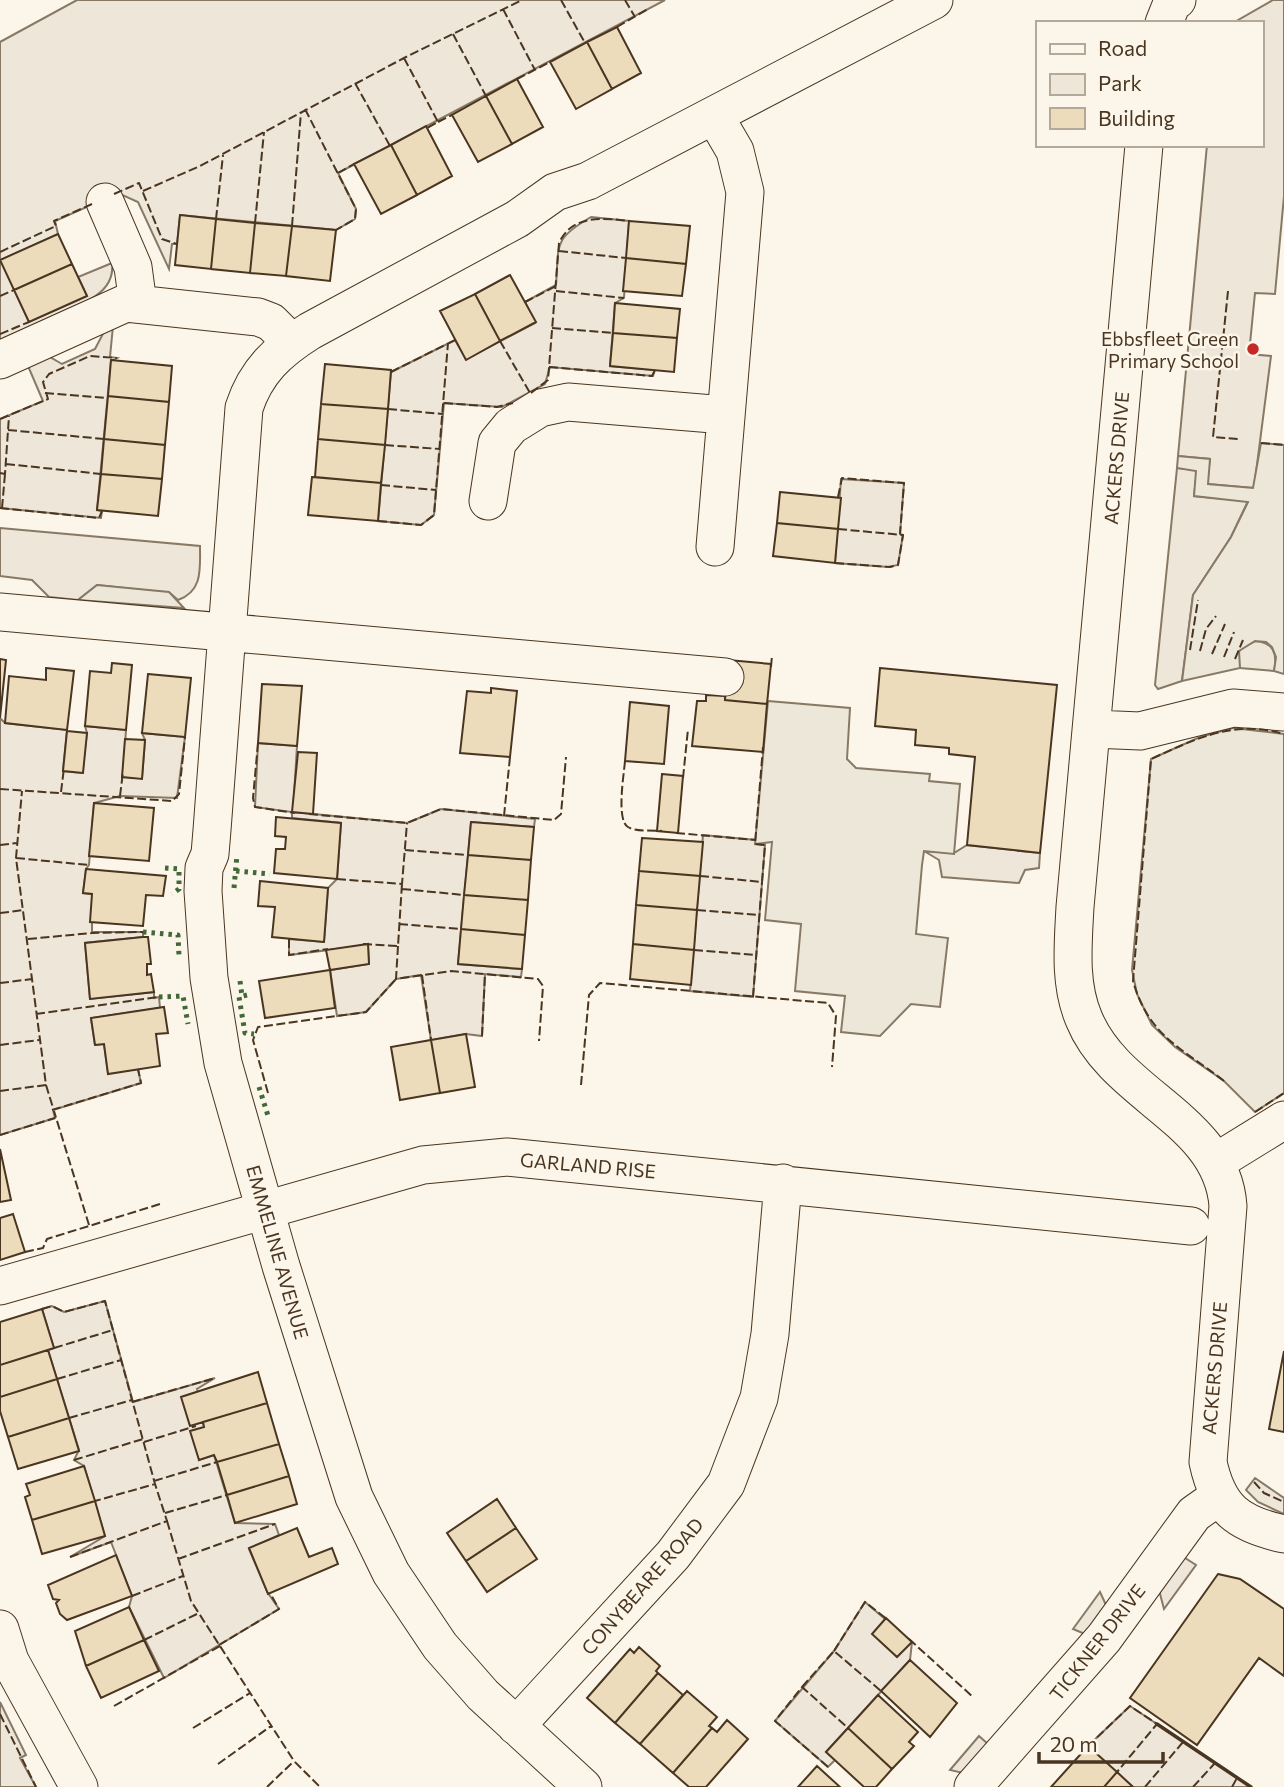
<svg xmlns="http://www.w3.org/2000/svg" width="1284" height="1787" viewBox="0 0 1284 1787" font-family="Commissioner,sans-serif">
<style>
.green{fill:#ede6d9;stroke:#887966;stroke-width:2}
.parking{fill:#ede7d9;stroke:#887966;stroke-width:2}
.building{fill:#ecdcbc;stroke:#4a3520;stroke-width:2}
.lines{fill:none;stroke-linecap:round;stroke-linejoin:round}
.street-casing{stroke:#4a3520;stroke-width:39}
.street{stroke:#fbf6e9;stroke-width:37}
.hedge{stroke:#436837;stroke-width:5;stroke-dasharray:3.5 5;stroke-linecap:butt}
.fence{stroke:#4a3520;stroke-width:2;stroke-dasharray:9 3.5;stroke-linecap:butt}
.wall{stroke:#4a3520;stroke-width:3.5}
.poi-dot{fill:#c62828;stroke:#fbf6e9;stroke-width:2.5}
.labels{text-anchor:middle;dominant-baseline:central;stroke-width:5;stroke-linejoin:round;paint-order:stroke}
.poi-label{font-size:19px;fill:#4a3520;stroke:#fbf6e9;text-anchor:end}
.street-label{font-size:19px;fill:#4a3520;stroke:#fbf6e9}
</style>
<rect width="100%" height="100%" fill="#fbf6e9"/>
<path class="green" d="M77 0H665L338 173 356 209 355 219 336 230 180 215 177 244H172L169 269 138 202 118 193 55 221 58 234 1 260 29 322 87 296 78 277 112 263C114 280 104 292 89 300L0 340V42Z
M1273 0H1284V196L1275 294 1255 293 1249 354 1271 356 1254 488 1207 484 1210 459 1178 456 1207 145H1261V23H1233Z
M591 217 629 221 624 298 615 303 610 366 655 370 653 376 550 367 545 384 502 407 444 403 434 515 421 525 378 521 391 372 455 340 466 359 535 323 525 302 556 285C559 244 553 239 591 217Z
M113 326 110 357 117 358 111 361 97 510 102 511 101 518 0 508V419L43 401 28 366 48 356 62 364 95 349 106 328Z
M1177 468 1197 470 1194 496 1248 501 1231 537 1193 595 1182 681 1158 689 1155 685Z
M841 479 904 483 900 534 903 535 898 565 888 567 835 563Z
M0 528 200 546C200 569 203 591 178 600L170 593 97 585 78 600 49 597 32 580 0 576Z
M1255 641C1273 642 1278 653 1274 671L1240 668 1237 659 1240 649Z
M0 718 5 723 67 730 63 771 82 773 87 733 85 726 126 730 123 777 142 778 145 740 142 733 185 737 177 798 120 796 94 803 89 865 86 869 83 893 92 894V932H143V937L85 943 90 999 154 992V998L159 997 160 1008 91 1018 95 1045 104 1044 108 1073 138 1069 141 1083 53 1110 55 1118 0 1135Z
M258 743 297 746 293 812 407 823 441 809 535 819 534 827 471 822 458 964 522 969 521 977 485 974 482 1036 466 1034 431 1040 421 975 396 979 366 1012 337 1016 330 970 369 964 368 945 289 955V939L324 942 328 888 337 879 341 823 292 818V812L255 807Z
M703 835 756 840V844L765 845 753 997 690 991Z
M967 845 1040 853 1039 868 1025 870 1019 883 942 877 939 860 924 851 954 853Z
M105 1301 133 1402 215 1378 197 1389 198 1392 182 1397 190 1425 203 1422 204 1427 199 1460 214 1455 235 1523 275 1524 279 1535 249 1549 268 1593 279 1609 164 1678 129 1607 132 1596 111 1542 70 1557 105 1536 84 1466 74 1460 79 1450 48 1350 54 1348 42 1309 52 1306 64 1312Z
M1255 1478 1284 1498V1514L1258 1502 1246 1490Z
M1182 1556 1196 1565 1164 1609 1159 1590Z
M1100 1592 1106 1605 1085 1634 1073 1629Z
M865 1602 912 1642 910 1660 826 1752 835 1760 828 1767 775 1721 834 1651Z
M0 1702 26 1755 20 1758 36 1787H0Z
M1130 1706 1133 1708 1251 1787H1133L1088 1746Z
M979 1736 988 1744 963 1773 950 1770Z"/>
<path class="parking" d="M1261 443 1284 445V674L1274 671 1276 657 1272 647 1266 642 1255 641 1239 651 1240 668 1182 681 1193 595 1231 537 1248 502 1194 496 1196 471 1177 468 1178 456 1210 459 1208 484 1253 488Z
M97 585 169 592 184 608 78 600Z
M768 701 850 708 847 759 856 768 930 774 929 781 960 784 954 854 924 851 922 865 916 934 948 938 940 1007 911 1004 880 1036 841 1032 845 996 795 991 801 924 765 920 772 842 755 844Z
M1233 728 1284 734V1093L1255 1112 1224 1081 1175 1047 1152 1025 1137 994 1132 970 1151 759 1200 737Z"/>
<path class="building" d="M617 27 641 73 612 89 587 42Z
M587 42 612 89 576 109 550 62Z
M517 79 543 127 512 144 486 96Z
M486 96 512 144 478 162 452 115Z
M426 126 452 176 417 195 391 145Z
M391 145 417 195 381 214 354 164Z
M180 215 216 219 211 269 175 265Z
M216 219 255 223 250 273 211 269Z
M629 221 690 226 686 264 626 258Z
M255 223 292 226 286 276 250 273Z
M292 226 336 230 330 281 286 276Z
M58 234 72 264 14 290 0 260Z
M626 258 686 264 682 296 623 291Z
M72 264 87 296 29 322 14 290Z
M510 275 536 322 500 341 475 294Z
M475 294 500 341 466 360 440 311Z
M615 303 680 309 677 338 613 333Z
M613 333 677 338 674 372 610 366Z
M111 360 172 366 169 402 108 396Z
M325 364 391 370 388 409 321 404Z
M108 396 169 402 165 445 104 439Z
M321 404 388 409 385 445 318 439Z
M104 439 165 445 162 479 101 474Z
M318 439 385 445 381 483 315 477Z
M101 474 162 479 158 516 97 510Z
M312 477 381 483 378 521 308 515Z
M780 492 841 498 838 529 777 523Z
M777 523 838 529 835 563 773 556Z
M0 659 6 660 0 718Z
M728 660 771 664 767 704 725 700Z
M112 663 132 665 126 730 85 726 90 671 111 673Z
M46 668 74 671 67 730 5 723 9 676 46 680Z
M880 668 1057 685 1040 853 967 845 975 757 949 754V748L915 745 916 730 875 726Z
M148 674 191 678 185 737 142 733Z
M262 684 302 686 297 746 258 743Z
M491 688 517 691 510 757 460 753 467 691 491 693Z
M706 695 725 696V700L767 704 763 752 692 746 697 701H706Z
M630 702 669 706 664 764 625 761Z
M67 731 87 733 83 773 63 771Z
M125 739 145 740 142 779 122 777Z
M298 752 317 753 313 814 292 812Z
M662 774 683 776 678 833 657 831Z
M94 803 154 808 149 861 89 856Z
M276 817 341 823 337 879 274 873 276 849H285L286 837 275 836Z
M471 822 534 827 531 860 468 855Z
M642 838 703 842 700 876 639 871Z
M468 855 531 860 528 900 464 895Z
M86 869 166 876 163 896 146 895 143 926 90 922 92 894 83 893Z
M639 871 700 876 697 910 636 905Z
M260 881 328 888 324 942 272 937 275 907 258 906Z
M464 895 528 900 525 935 461 929Z
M636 905 697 910 694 950 633 944Z
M461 929 525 935 522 969 458 964Z
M143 937H148L151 964H147V975L151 974 154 992 90 999 85 943Z
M368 944 369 964 330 970 326 950Z
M633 944 694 950 691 985 630 979Z
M330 970 335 1008 265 1018 259 981Z
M164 1007 168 1033 156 1034 160 1066 108 1074 104 1044 95 1045 91 1018Z
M466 1034 475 1087 440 1093 431 1040Z
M431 1040 440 1093 400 1100 391 1047Z
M0 1149 11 1200 0 1202Z
M13 1214 25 1252 0 1260V1218Z
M42 1309 54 1348 0 1365V1322Z
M48 1350 57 1379 0 1397V1365Z
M1284 1351V1432L1269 1429Z
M258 1372 267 1403 190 1426 181 1397Z
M57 1379 69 1418 8 1437 0 1411V1397Z
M267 1403 279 1444 217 1462 214 1455 199 1460 190 1431 204 1427 203 1422Z
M69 1418 79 1451 18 1469 8 1437Z
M279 1444 289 1476 227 1495 217 1462Z
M84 1466 95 1501 32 1520 25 1497 30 1495 26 1484Z
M289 1476 297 1504 235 1523 227 1495Z
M497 1499 516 1528 466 1561 447 1533Z
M95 1501 105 1536 42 1554 32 1520Z
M297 1528 309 1557 332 1548 338 1564 268 1594 249 1548Z
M516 1528 537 1559 487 1592 466 1561Z
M116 1555 132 1596 67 1620 60 1614 56 1603 59 1600 53 1599 48 1585Z
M1218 1574 1240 1579 1284 1609V1676L1259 1658 1197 1745 1130 1698Z
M129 1607 144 1640 86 1666 75 1631Z
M886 1618 912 1642 897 1657 872 1634Z
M144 1640 159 1671 101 1698 86 1666Z
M639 1647 660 1666 656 1671 658 1673 615 1723 587 1698 630 1649 634 1653Z
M910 1660 957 1703 930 1737 881 1691Z
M658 1673 683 1695 640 1744 615 1723Z
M687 1691 717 1717 709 1726 712 1728 673 1773 640 1744Z
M878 1695 918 1732 909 1742 914 1746 892 1769 848 1728Z
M727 1720 748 1739 706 1787H689L673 1773 712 1728 717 1732Z
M848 1728 892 1769 876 1787H864L826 1752Z
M1088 1746 1117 1772 1104 1787H1051Z
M817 1766 840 1787H798Z
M1117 1772 1133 1787H1104Z"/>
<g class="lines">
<g class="street-casing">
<path id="street" d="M1164 23 1172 3 1177 0
M714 115 735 151 745 192 715 547
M1144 145 1075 907C1073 945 1069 984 1084 1019 1116 1097 1222 1119 1228 1206L1208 1462C1218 1509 1238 1524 1284 1534
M105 202 133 267 138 304
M0 360 126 303 258 317 271 322 291 342
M488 501 497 443 511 426 540 408 568 402 725 415
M0 612 725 677
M1093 729 1140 731 1233 708 1284 712
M1216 1162 1284 1120
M0 1286 423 1165 507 1157 1191 1226
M0 1629 10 1661 79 1787
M516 1726 673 1555 726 1484 759 1398 770 1334 783 1183
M583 1787 483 1695 440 1646 391 1573 354 1497 281 1266 223 1063 209 978 203 891 204 868 210 854 212 830 244 408C256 371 278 351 310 331L517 219 555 192 588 181 934 0
M973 1787 1104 1638 1194 1514 1218 1497"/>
</g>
<use href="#street" class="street"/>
<path class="hedge" d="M165 868 179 869V889L172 894
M236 871 270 874
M234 888 237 855
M143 932 178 935 179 956
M240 981 242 996
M247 995 239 997 245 1033 254 1034
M159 997 183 996 188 1024
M259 1087 269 1119"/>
<path class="fence" d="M561 0 585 43
M625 0 635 17
M503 9 535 70
M617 27 648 9
M453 34 486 96
M404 58 438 122 427 128
M517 79 550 62
M355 83 390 146
M305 109 356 209 355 219 336 230
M438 122 452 115
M338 173 354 164
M143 191 200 166 404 58 522 0
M114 194 139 183 162 239 177 244
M216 219 223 155
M255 223 264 132
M292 226 301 112
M559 251 626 258
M0 252 56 226 54 221 92 204
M556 291 624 298
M1228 291 1213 437 1238 439
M0 296 14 290
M525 302 556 286
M552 328 613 333
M0 334 29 322
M500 341 530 393
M549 367 652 376 655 370
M391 372 455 340
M45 393 108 398
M531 393 548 380 559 243C572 214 604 218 629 221
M444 403 497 407 513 403
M388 409 443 414
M0 419 48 399 43 382 49 374 90 356 117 358
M8 430 104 439
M1261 443 1284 445
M385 445 440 449
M6 464 101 474
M0 473 5 474 9 416
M381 485 436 490
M838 497 842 478 904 483 900 534
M0 508 99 518 102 511
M2 508 5 474
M378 521 421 525 434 515 448 343
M835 563 890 567 898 565 903 535 838 529
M1190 650 1198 600
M1200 651 1206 629 1216 616
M1212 654 1225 624
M1224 657 1234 632
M1235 659 1243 640
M771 667 772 655
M258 743 253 798 255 807 295 813
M625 761C624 774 616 820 628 827 636 832 652 830 662 831
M683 778 688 729
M0 789 172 801 179 794 185 737
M61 792 64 768
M120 796 123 772
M309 814 407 823 441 809 554 820 561 814 566 757
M504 816 510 757
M676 833 756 840
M0 845 17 843
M405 850 468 855
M16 858 89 865
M700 876 762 882 765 845 755 844 763 747
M337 879 402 884 407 823
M402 889 464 895
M697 910 759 915
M0 913 24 910
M399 924 461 929
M28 939 92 933 143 932
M289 939V955L328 949
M363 944 398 946 402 884
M398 946 396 979 451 971 538 979 543 986 539 1041
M694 950 756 955
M422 975 431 1040
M0 983 32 979
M753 997 762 882
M36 1014 159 997
M482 1036 485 974
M0 1045 39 1040
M1224 1081C1182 1048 1149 1037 1133 981L1151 759C1195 739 1235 719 1284 734
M46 1085 89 1225
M581 1085 589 995 600 983 828 1003 836 1016 832 1067
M0 1091 46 1085 16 858 22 791
M268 1093 253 1040 258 1027 366 1012 396 979
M52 1110 141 1083 138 1069
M1255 1112 1284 1093
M0 1135 55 1118
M25 1252 43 1248 47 1239 160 1204
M42 1309 52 1306 64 1312 105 1301 155 1484 95 1501
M54 1348 113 1330
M57 1379 121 1360
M132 1402 215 1378
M69 1418 132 1400
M144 1442 196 1426
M74 1460 143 1439
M154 1481 217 1462
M1254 1482 1264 1493 1284 1502
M165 1513 227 1495
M167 1521 191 1601 294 1761 320 1787
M70 1557 167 1521 155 1484
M178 1559 275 1524
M132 1596 183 1576
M909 1639 973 1697
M144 1640 199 1613
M219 1645 279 1609 270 1593
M834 1651 865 1602 888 1620
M802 1687 834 1651 881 1691
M114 1706 220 1646
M0 1714 36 1787
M193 1728 250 1693
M1088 1746 1130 1706 1157 1724 1117 1772
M218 1764 271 1726
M828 1767 775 1721 802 1687 848 1728
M267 1787 294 1761
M1145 1787 1183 1742
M1193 1787 1215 1763
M1232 1787 1237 1778"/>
<path class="wall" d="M1157 1724 1251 1787"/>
</g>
<circle class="poi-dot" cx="1253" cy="349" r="7"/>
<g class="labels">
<g class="poi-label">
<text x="1239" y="338">Ebbsfleet Green<tspan x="1239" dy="22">Primary School</tspan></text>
</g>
<g class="street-label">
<text transform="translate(1116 458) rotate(-85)">ACKERS DRIVE</text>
<text transform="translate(588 1165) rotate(5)">GARLAND RISE</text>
<text transform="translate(278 1252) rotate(74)">EMMELINE AVENUE</text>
<text transform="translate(1214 1368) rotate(-85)">ACKERS DRIVE</text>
<text transform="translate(642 1586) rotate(-49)">CONYBEARE ROAD</text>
<text transform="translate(1097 1642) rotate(-52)">TICKNER DRIVE</text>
</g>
</g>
<rect x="1036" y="21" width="228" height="126" fill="#fbf6e9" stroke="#b4a999" stroke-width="2"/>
<rect x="1050" y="44" width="35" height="10" fill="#fbf6e9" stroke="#b4a999" stroke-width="2"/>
<text x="1098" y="56" font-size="21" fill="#4a3520">Road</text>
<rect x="1050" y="74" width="35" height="21" fill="#ede6d9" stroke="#b4a999" stroke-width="2"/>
<text x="1098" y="91" font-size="21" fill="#4a3520">Park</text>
<rect x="1050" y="108" width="35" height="21" fill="#ecdcbc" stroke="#b4a999" stroke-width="2"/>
<text x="1098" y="126" font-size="21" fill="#4a3520">Building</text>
<path d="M1039 1752v10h124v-10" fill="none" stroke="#4a3520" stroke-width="3.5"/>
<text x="1050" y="1752" font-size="21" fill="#4a3520" stroke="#fbf6e9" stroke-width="5" paint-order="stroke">20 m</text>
</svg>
